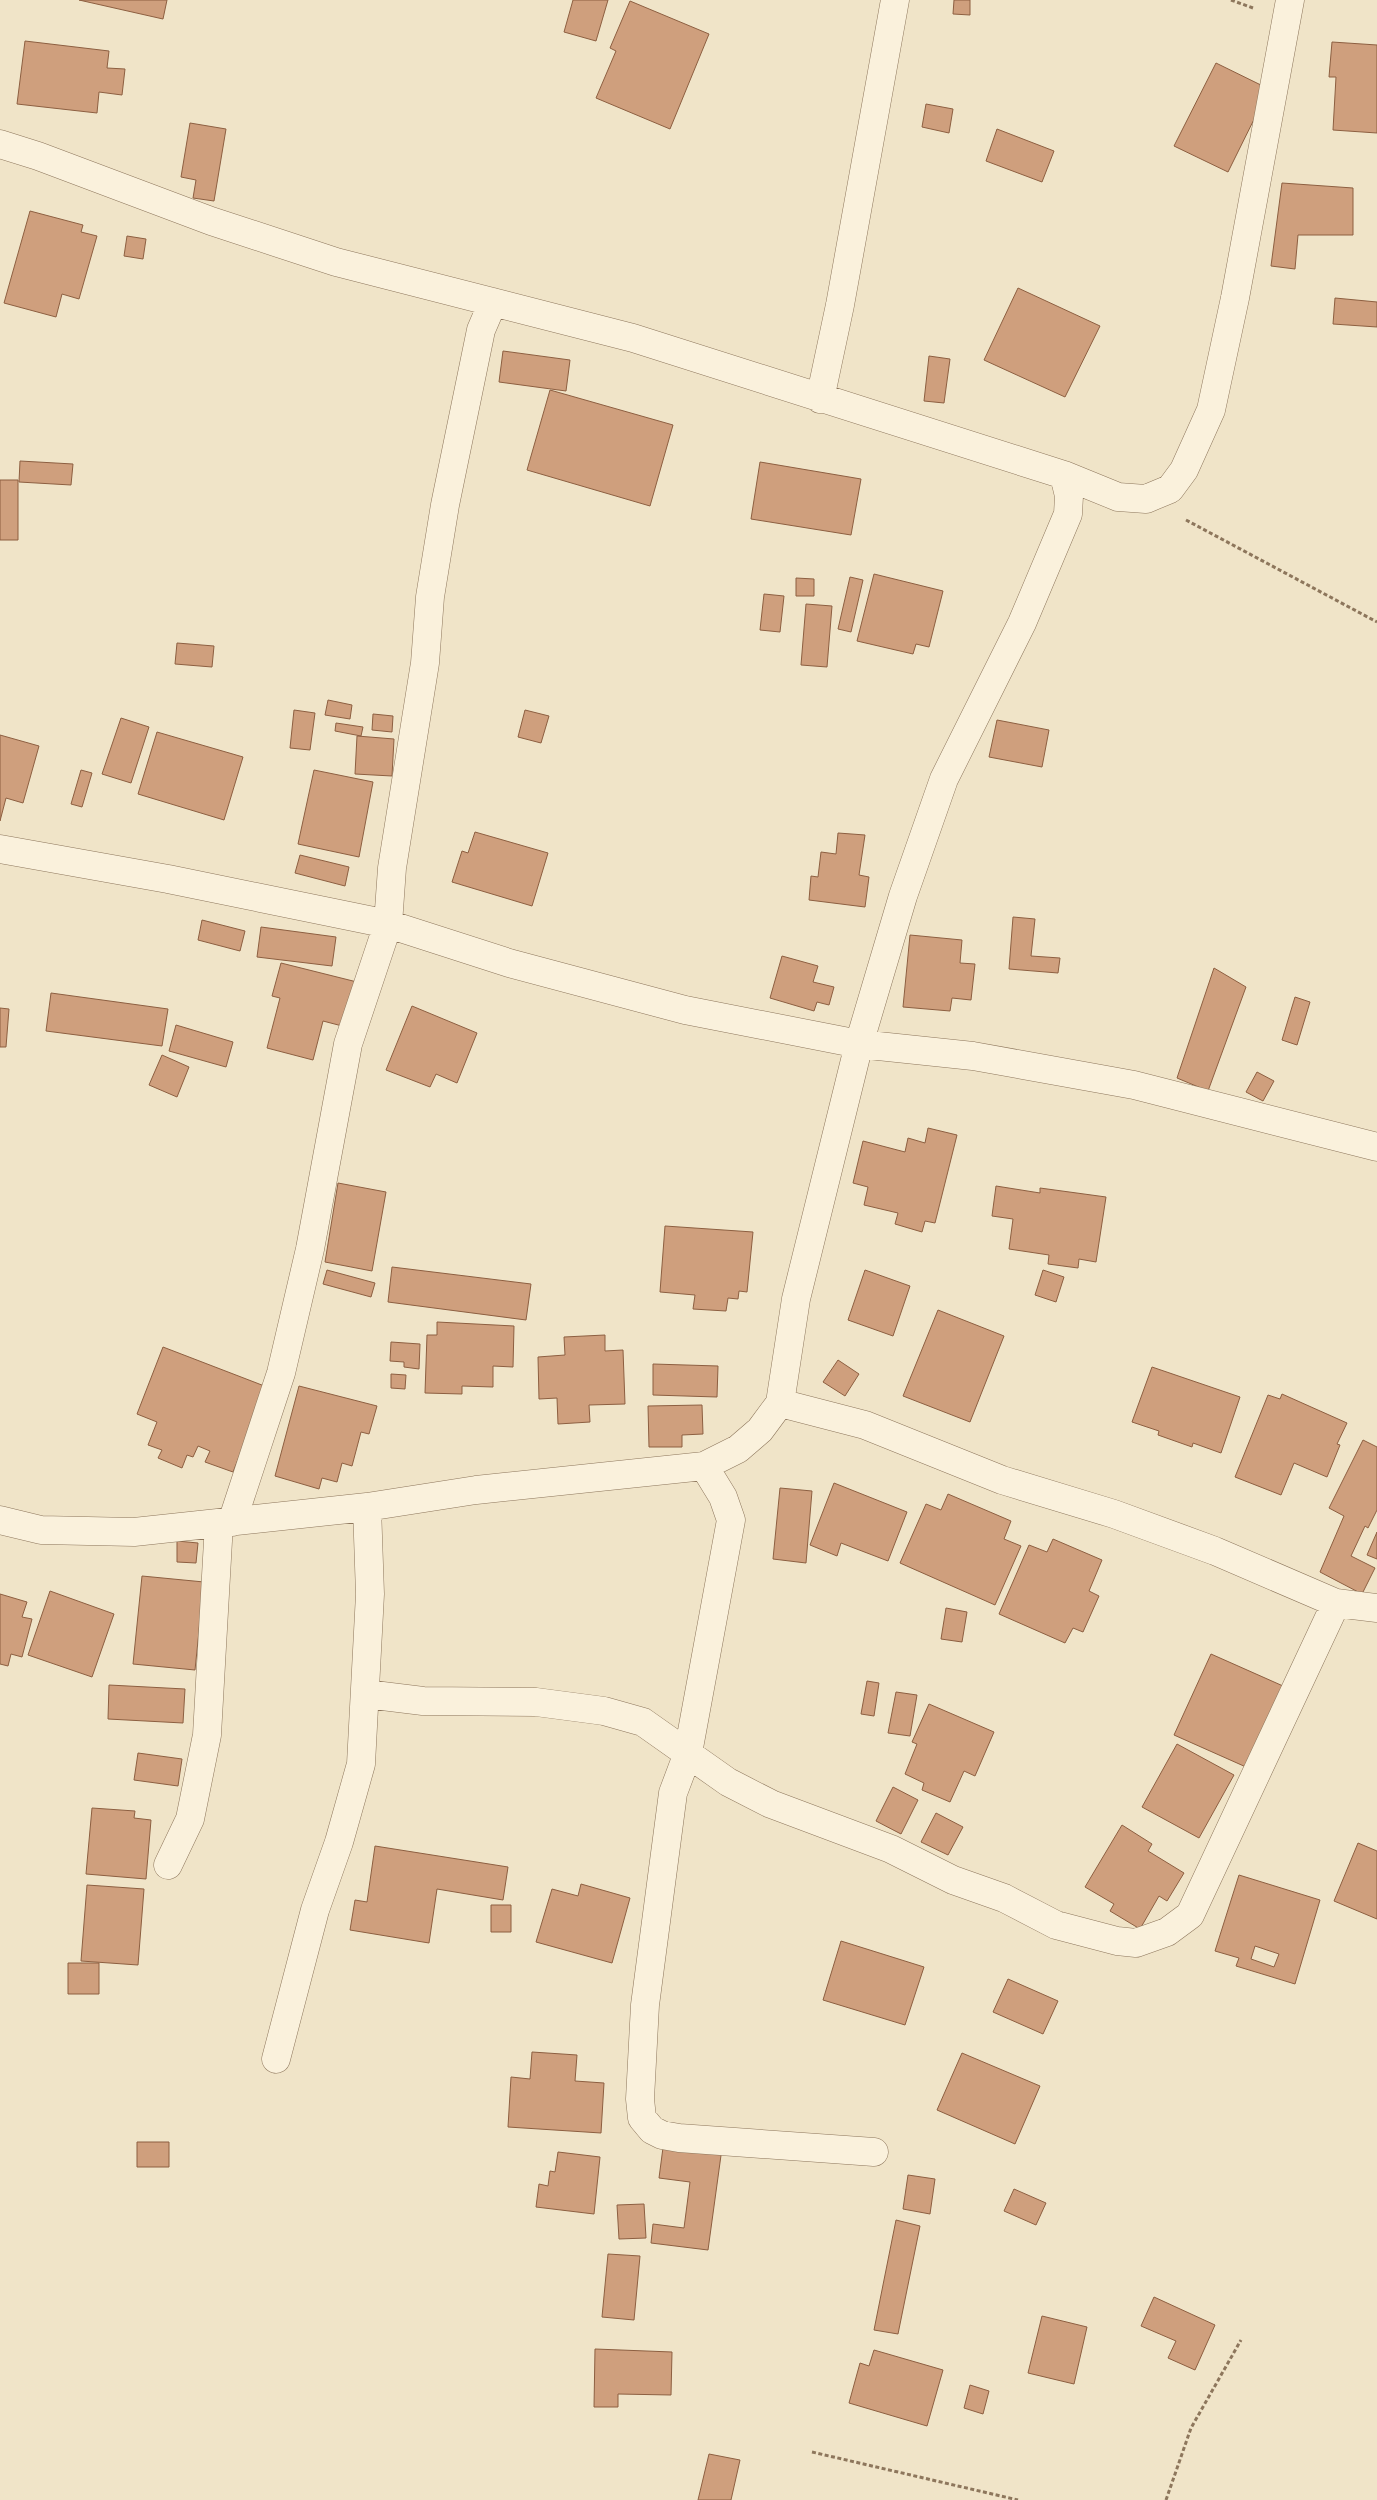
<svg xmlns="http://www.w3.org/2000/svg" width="1377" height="2500" viewBox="0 0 1377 2500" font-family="'PT Serif',serif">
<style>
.building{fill:#cf9f7d;stroke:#8d5f41;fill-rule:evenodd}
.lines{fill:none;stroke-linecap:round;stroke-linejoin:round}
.minor-casing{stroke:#8d765c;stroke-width:29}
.path{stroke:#8d765c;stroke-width:3;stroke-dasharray:4 2.5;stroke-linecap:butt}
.minor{stroke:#faf1dc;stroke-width:28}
</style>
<rect width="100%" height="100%" fill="#f0e4c8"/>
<path class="building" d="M79 0H167L163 19Z
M573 0H608L596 41 564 32Z
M954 0H970V15L953 14Z
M630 1 709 34 670 129 596 98 616 51 610 48Z
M25 41 109 51 107 68 125 69 122 95 99 92 97 113 17 104Z
M1332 42 1377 45V133L1333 130 1336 77H1329Z
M1216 63 1269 89 1228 172 1174 146Z
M926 104 953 109 949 133 922 127Z
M190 123 226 129 214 201 193 198 196 180 181 177Z
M997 129 1054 151 1042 182 986 161Z
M1282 183 1353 188V235H1298L1295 269 1271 266Z
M30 211 83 225 81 232 97 236 79 299 62 294 56 317 4 303Z
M127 236 146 239 143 259 124 256Z
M1018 288 1100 326 1065 397 984 360Z
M1335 298 1377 302V327L1333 324Z
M503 351 570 360 566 391 499 382Z
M929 356 950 359 944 403 924 401Z
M550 390 673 425 650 506 527 470Z
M20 461 73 464 71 485 19 482Z
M760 462 861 479 851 535 751 519Z
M0 480H18V540H0Z
M874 574 943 591 929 647 916 644 913 654 857 641Z
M850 577 863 580 851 632 838 629Z
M796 578 814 579V596H796Z
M764 594 784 596 780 632 760 630Z
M806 604 832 606 827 667 801 665Z
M177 643 214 646 212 667 175 664Z
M328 700 352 705 350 719 325 715Z
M294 710 315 713 310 750 290 748Z
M525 710 549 716 541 743 518 737Z
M373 714 393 716 392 732 372 730Z
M121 718 149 727 131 783 102 774Z
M997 720 1049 730 1042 767 989 757Z
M336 723 363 727 361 736 335 731Z
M157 732 243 757 224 820 138 794Z
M0 735 39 746 23 803 6 798 0 821Z
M357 736 394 739 392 776 355 774Z
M81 770 92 773 82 807 71 804Z
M314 770 373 782 359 857 298 844Z
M475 832 548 853 532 906 452 882 462 851 468 853Z
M838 833 865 835 859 875 869 877 865 907 809 900 811 876 818 877 821 852 836 854Z
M300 855 349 867 345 886 295 873Z
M1013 917 1035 919 1031 956 1060 958 1058 973 1009 969Z
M202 920 245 931 240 951 198 940Z
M261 927 336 937 332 966 257 957Z
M910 935 962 940 960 963 975 964 971 1000 952 998 950 1011 903 1007Z
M782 956 818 966 813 982 834 987 829 1005 817 1002 814 1011 770 998Z
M281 963 357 982 346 1027 323 1021 313 1060 267 1048 280 998 272 996Z
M1214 968 1246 987 1208 1091 1177 1078Z
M51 993 168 1009 162 1046 46 1031Z
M1295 997 1310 1002 1297 1045 1282 1040Z
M412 1006 477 1033 457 1083 436 1074 430 1087 386 1070Z
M0 1008 9 1009 6 1047H0Z
M176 1025 233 1042 226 1067 169 1051Z
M162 1055 189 1067 177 1097 149 1085Z
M1257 1072 1274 1081 1263 1101 1246 1092Z
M928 1128 957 1135 935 1223 925 1221 922 1232 895 1224 898 1213 864 1205 868 1187 853 1183 863 1141 905 1152 908 1138 925 1143Z
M338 1183 386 1192 372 1271 325 1262Z
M996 1186 1040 1193V1188L1106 1197 1096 1262 1079 1259 1078 1268 1048 1264 1049 1255 1009 1249 1013 1219 992 1216Z
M665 1226 753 1232 747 1292 739 1291 738 1299 728 1298 726 1311 693 1309 695 1295 660 1292Z
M392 1267 531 1284 526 1320 388 1302Z
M327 1270 375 1283 371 1297 323 1284Z
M865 1270 910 1286 893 1336 848 1320Z
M1043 1270 1064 1277 1056 1302 1035 1295Z
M938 1310 1004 1336 970 1422 903 1396Z
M437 1322 514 1326 513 1367 493 1366V1387L462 1386V1394L425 1393 427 1335H437Z
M605 1335V1351L623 1350 625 1404 589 1405 590 1422 558 1424 557 1398 539 1399 538 1357 565 1355 564 1337Z
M391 1342 420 1344 419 1369 404 1367V1362L390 1361Z
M163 1347 267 1387 233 1472 205 1462 210 1451 198 1446 193 1457 187 1455 182 1468 158 1458 162 1450 148 1445 157 1422 137 1414Z
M838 1360 859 1374 845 1396 823 1382Z
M653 1364 718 1366 717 1397 653 1395Z
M1152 1367 1240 1397 1221 1453 1193 1443 1192 1447 1158 1435 1159 1431 1132 1422Z
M391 1374 406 1375 405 1389 391 1388Z
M299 1386 377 1406 369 1434 361 1432 352 1466 342 1463 337 1482 322 1478 319 1489 275 1476Z
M1282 1394 1347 1423 1337 1444 1340 1445 1327 1477 1294 1463 1281 1495 1235 1477 1268 1395 1280 1399Z
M702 1405 703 1434 682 1435V1447H649L648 1406Z
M1363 1440 1377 1447V1510L1368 1528 1365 1526 1351 1556 1375 1568 1362 1594 1320 1572 1344 1516 1329 1508Z
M834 1483 907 1512 888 1561 841 1543 837 1556 810 1545Z
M780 1488 812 1491 806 1563 773 1559Z
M948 1494 1011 1521 1004 1539 1021 1546 995 1605 900 1563 926 1504 941 1510Z
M1377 1532V1559L1367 1555Z
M1053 1539 1102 1560 1089 1591 1099 1596 1083 1632 1073 1628 1065 1643 999 1614 1029 1545 1047 1552Z
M177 1541 198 1543 196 1563 177 1562Z
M142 1576 204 1582 195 1670 133 1664Z
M50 1591 114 1614 92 1677 28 1655Z
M0 1594 27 1602 22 1617 32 1619 22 1657 11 1654 8 1666 0 1664Z
M946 1608 967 1612 962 1642 941 1639Z
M1211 1654 1292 1690 1255 1771 1174 1735Z
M867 1681 879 1683 874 1716 861 1714Z
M109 1685 185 1689 183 1723 108 1719Z
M896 1692 917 1695 910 1736 888 1733Z
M929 1704 994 1732 975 1776 964 1771 950 1802 922 1790 924 1783 905 1774 917 1744 912 1742Z
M1177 1744 1234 1775 1199 1838 1142 1807Z
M138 1753 182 1759 178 1786 134 1780Z
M893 1787 918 1800 901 1834 876 1821Z
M92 1808 135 1811 134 1818 151 1820 146 1879 86 1874Z
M936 1813 963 1827 948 1855 921 1842Z
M1122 1825 1152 1844 1148 1851 1184 1873 1167 1901 1159 1896 1140 1929 1110 1911 1114 1904 1085 1887Z
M1358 1843 1377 1851V1919L1334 1901Z
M375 1846 508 1867 503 1900 437 1889 429 1943 350 1930 355 1900 367 1902Z
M1239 1875 1320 1900 1295 1984 1236 1966 1239 1958 1215 1951ZM1255 1946 1279 1954 1274 1967 1251 1959Z
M581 1884 630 1898 612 1963 536 1942 552 1889 578 1896Z
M87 1885 144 1889 138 1965 81 1961Z
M491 1905H511V1932H491Z
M841 1941 924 1967 905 2025 823 2000Z
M68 1963H99V1994H68Z
M1008 1979 1058 2001 1043 2034 993 2012Z
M532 2052 577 2055 575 2081 604 2083 601 2133 508 2127 511 2077 530 2079Z
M962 2053 1040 2086 1015 2144 937 2110Z
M664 2140 722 2148 708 2250 651 2243 653 2224 684 2228 690 2182 659 2178Z
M137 2142H169V2167H137Z
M558 2152 600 2157 594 2214 536 2207 539 2184 548 2186 550 2171 555 2172Z
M908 2175 935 2179 930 2214 903 2209Z
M1014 2189 1046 2203 1036 2225 1004 2211Z
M644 2204 646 2238 619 2239 617 2205Z
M896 2220 920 2226 898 2334 874 2330Z
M608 2254 640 2256 634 2320 602 2317Z
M1154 2297 1215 2325 1195 2370 1168 2358 1176 2341 1141 2326Z
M1042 2316 1087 2327 1074 2384 1028 2373Z
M595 2349 672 2352 671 2395 618 2394V2407H594Z
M874 2350 943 2370 927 2426 849 2403 860 2363 869 2366Z
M970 2385 989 2391 983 2414 964 2408Z
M709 2454 740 2460 731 2500H698Z"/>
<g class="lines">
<g class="minor-casing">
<path id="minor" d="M0 144 38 156 211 221 336 262 633 338 1064 475 1118 497 1146 499 1170 489 1184 470 1211 410 1235 298 1290 0
M820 399 840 305 895 0
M0 849 168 879 388 924 509 963 685 1010 859 1044 973 1056 1134 1085 1377 1147
M780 1403 865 1425 1002 1480 1114 1514 1215 1551 1336 1603 1377 1608
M704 1466 723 1497 731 1520 688 1753 673 1793 645 2005 640 2099 642 2118 652 2130 662 2135 679 2138 874 2152
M0 1520 41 1530 134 1532 367 1507 476 1490 704 1466 738 1449 760 1430 780 1403 796 1299 859 1044 903 896 944 779 1022 623 1068 514 1069 496 1064 475
M232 1522 281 1373 310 1249 348 1044 388 924 392 868 425 663 430 597 445 505 481 330 493 302
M366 1694 423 1701 536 1702 604 1711 643 1722 728 1782 771 1804 891 1849 953 1880 1004 1898 1056 1925 1117 1941 1136 1943 1167 1932 1190 1915 1336 1603
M168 1865 190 1819 207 1735 219 1523
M276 2059 315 1910 339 1842 361 1764 370 1594 367 1507"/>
</g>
<path class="path" d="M1231 0 1253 8
M1186 520 1377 622
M812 2452 1018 2500
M1166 2500 1191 2428 1241 2340"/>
<use href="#minor" class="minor"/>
</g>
</svg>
